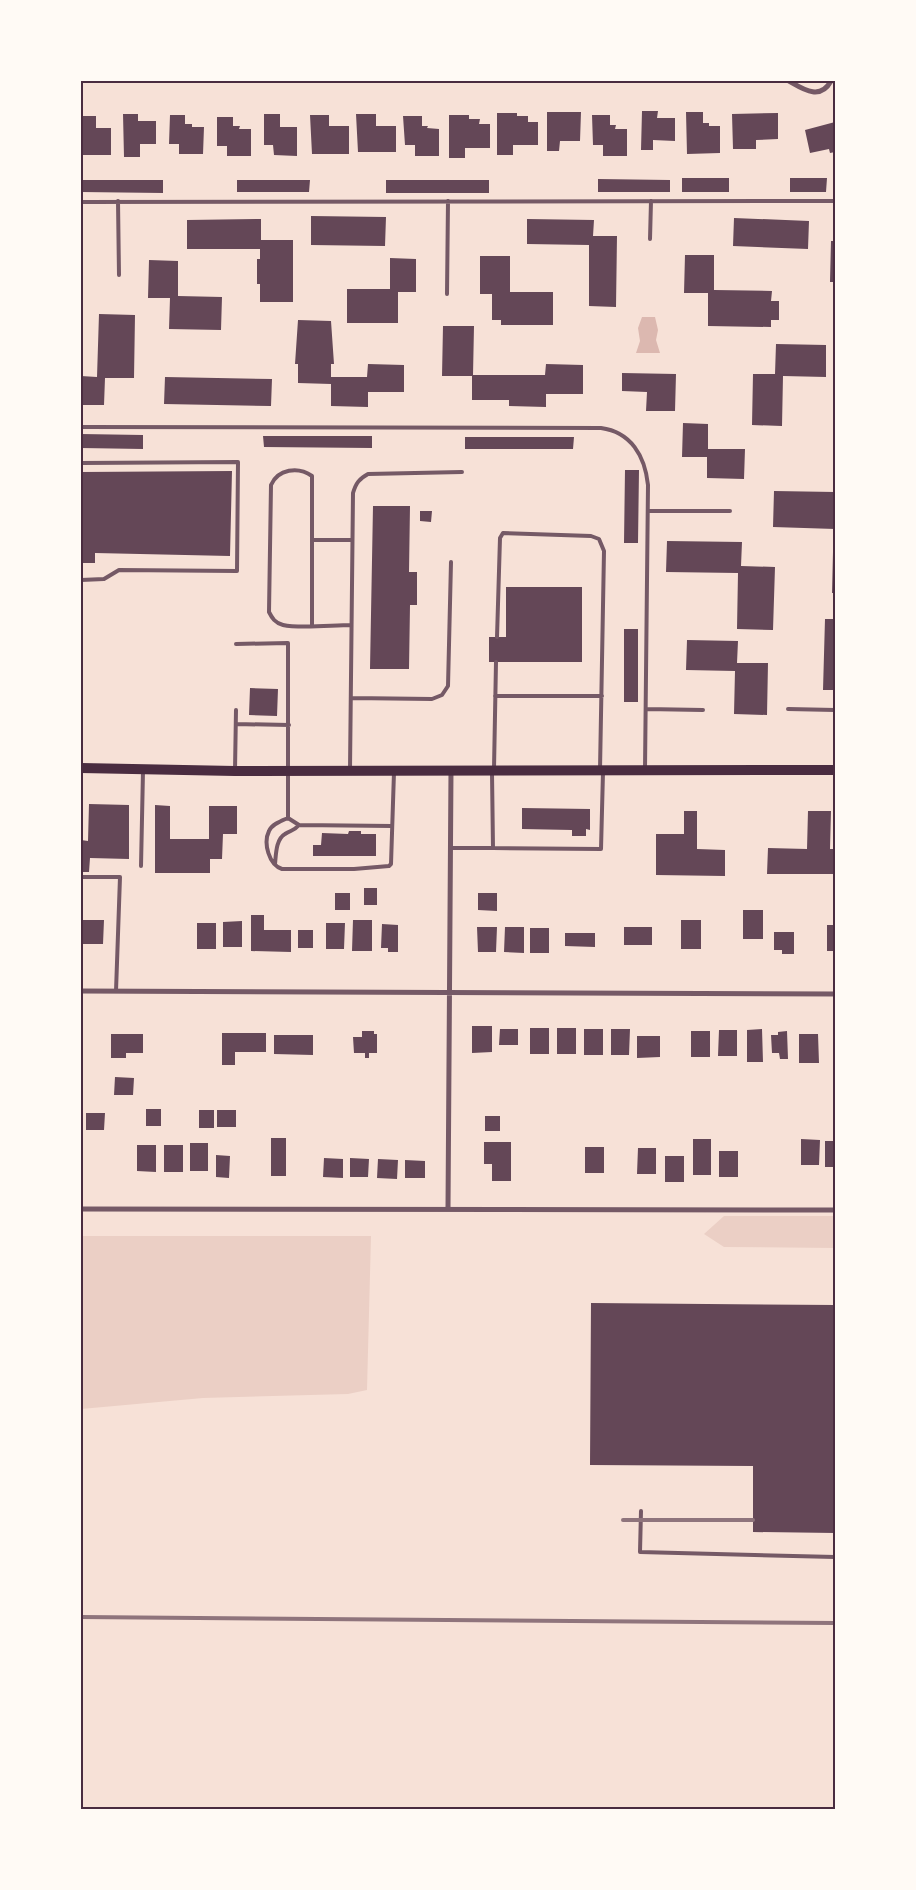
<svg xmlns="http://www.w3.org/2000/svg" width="916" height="1890" viewBox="0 0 916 1890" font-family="Roboto,sans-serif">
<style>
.green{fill:#ebcfc5}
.water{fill:#dcb8b0}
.building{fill:#644757}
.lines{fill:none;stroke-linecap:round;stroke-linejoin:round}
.service{stroke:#755966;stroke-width:4}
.minor{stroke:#755966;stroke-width:5}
.secondary{stroke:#4a2c40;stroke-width:10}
.rail{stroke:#8f747c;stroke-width:4}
.neatline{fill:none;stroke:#4a2c40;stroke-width:2}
</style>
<rect width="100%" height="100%" fill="#f7e1d7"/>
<path class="green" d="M724 1216H835V1248L724 1247 704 1234Z
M81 1236H371L367 1390 348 1394 203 1398 81 1409Z"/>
<path class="water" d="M642 317H655L658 330 656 340 660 353H636L640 341 638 328Z"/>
<path class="building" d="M642 111H658L657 118H675V141L653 140V150H641Z
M547 112H581L580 141H560L559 151H547Z
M686 112H703V123H709V126H720V153L687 154Z
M497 113H517V116H528V122H538V145H513V155H497Z
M778 113V139L756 140V149H733L732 114Z
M123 114H138V121H156V144H140V157H124Z
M264 114H280V127H297V156L274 155 273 145H264Z
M356 114H376V126H396V152H358Z
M170 115H185V124H192V127H204L203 154H179V144H169Z
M310 115H329V126H349V154H312Z
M449 115H469V119H480L479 124H490V148H465V158H449Z
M592 115H610V125H616L615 129H627V156H603V145H593Z
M81 116H96V128H111V155H81Z
M403 116H422V126H428L427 128 439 129V156H415V145H405Z
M217 117H233V126H240L239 129H251V156H227V146H217Z
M835 122V152L830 153 829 149 810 153 805 130Z
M682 178H729V192H682Z
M790 178H827L826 192H790Z
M598 179 670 180V192H598Z
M81 180H163V193L81 192Z
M237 180H310L309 192H237Z
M386 180H489V193H386Z
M311 216 386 217 385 246 311 245Z
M734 218 809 221 808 249 733 246Z
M261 219V240H293V302H260V284H257V259H260V249H187V220Z
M527 219 594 220 593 236H617L616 307 589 306V245L527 244Z
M831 241H835V282H830Z
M685 255H714V290L772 291 771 301H779V320H771V327L708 326V293H684Z
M480 256H510V292H553V325H501V320H492V294H480Z
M390 258 416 259V292H398V323H347V289H390Z
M149 260 178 261V296L222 297 221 330 169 329 170 298H148Z
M99 314 135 315 134 378H105L104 405H81V376L97 377Z
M298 320 331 321 334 364H331V377H367L368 364 404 365V392H368V407L331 406V384L298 383V364H295Z
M443 326H474L473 375H545L546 364 583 365V394H546V407L509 406V400H472V376H442Z
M776 344 826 345V377L783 376 782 426 752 425 753 374H775Z
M622 373 676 374 675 411H646L647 392 622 391Z
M165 377 272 379 271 406 164 404Z
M683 423 708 424V449H745L744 479 707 478V457H682Z
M81 434 143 435V449L81 448Z
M263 436H372V448L264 447Z
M465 437H574L573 449H465Z
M625 470H639L638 543H624Z
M232 471 230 556 95 553V563H81V472Z
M774 491 835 492V529L773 527Z
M373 506H410L409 572H417V605H410L409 669H370Z
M420 511H432L431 522 420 521Z
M667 541 742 542 741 566 775 567 773 630 737 629 738 573 666 572Z
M833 552H835V593H832Z
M506 587H582V662H489V637H506Z
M825 619H835V690H823Z
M624 629H638V702H624Z
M687 640 738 641 737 663H768L767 715 734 714 735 671 686 670Z
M250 688 278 689 277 716 249 715Z
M89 804 129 805V859L90 858 89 872H81V840L88 841Z
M155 805 170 806V839H209V806H237V834H223L222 859H210V873H155Z
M522 808 590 809V830L586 829V836H572V830L522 829Z
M684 811H697V849L725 850V876L656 875V834H684Z
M808 811H831L830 849H835V874H767L768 848 807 849Z
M349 831H361V834H376V856H313V845H321L322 833 348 834Z
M364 888H377V905H364Z
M335 893H350V910H335Z
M478 893H497V911L478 910Z
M743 910H763V939H743Z
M251 915H264V930H291V952L251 951Z
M81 920H104L103 944H81Z
M353 920H372V951H352Z
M681 920H701V949H681Z
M242 921V947H223V922Z
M197 923H216V949H197Z
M326 923H345L344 949H326Z
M382 924 398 925V952H388V948H381Z
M827 925H835V951H827Z
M477 927H497L496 952H478Z
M505 927H524V953L504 952Z
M624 927H652V945H624Z
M530 928H549V953H530Z
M298 930H313V948H298Z
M774 932H794V954H782V950H774Z
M565 933H595V947L565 946Z
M472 1026H492V1052L472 1053Z
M530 1028H549V1054H530Z
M557 1028H576V1054H557Z
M500 1029H518V1045H499Z
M584 1029H603V1055H584Z
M611 1029H630L629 1055H611Z
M762 1029 763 1062H747V1030Z
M719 1030H737V1056H718Z
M362 1031H374V1034H377V1053H369V1058H365V1053H354L353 1037H362Z
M691 1031H710V1057H691Z
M787 1031 788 1059H780L779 1053H772L771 1035H778V1032Z
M222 1033H266V1052H235V1065H222Z
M111 1034H143V1053H126V1058H111Z
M799 1034H818L819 1063H799Z
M274 1035H313V1055L274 1054Z
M637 1036H660V1057L637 1058Z
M115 1077 134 1078 133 1095H114Z
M146 1109H161V1126H146Z
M199 1110H214V1128H199Z
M217 1110H236V1127H217Z
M86 1113H105L104 1130H86Z
M485 1116H500V1131H485Z
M271 1138H286V1176H271Z
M693 1139H711V1175H693Z
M801 1139 820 1140 819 1165H801Z
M825 1141H835V1167H825Z
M484 1142H511V1181H492V1164H484Z
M190 1143H208V1171H190Z
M137 1145H156V1172L137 1171Z
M164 1145H183V1172H164Z
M585 1147H604V1173H585Z
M638 1148H656V1174H637Z
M719 1151H738V1177H719Z
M216 1155 230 1156 229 1178 216 1177Z
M665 1156H684V1182H665Z
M324 1158 343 1159V1178L323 1177Z
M350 1158 369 1159 368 1177H350Z
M378 1159 398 1160 397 1179 377 1178Z
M405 1160 425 1161V1178H405Z
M591 1303 835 1305V1533L753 1532V1466L590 1465Z"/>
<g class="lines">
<path class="service" d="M118 201 119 275
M81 202 835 201
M650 239 651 201
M447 294 448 201
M81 427 601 428C631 432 645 456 648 485L645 769
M81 463 238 462 237 571 119 570 104 579 81 580
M648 511H730
M313 540H352
M312 625V476C298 466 278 469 271 485L269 612C272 618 275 623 283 625 300 629 333 625 351 625
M497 637 500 538 503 533 591 536 599 539 604 551 600 770
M236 644 288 643V818
M495 696H602
M351 698 432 699 442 695 448 686 451 562
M646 709 703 710
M788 709 835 710
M236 724 289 725
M494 769 496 662
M235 770 236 710
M350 770 353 493C356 483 359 479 368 474L462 472
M492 773 493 848 601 849 603 772
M392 826 299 825 288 818C281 821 272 824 269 831 263 843 269 865 282 869H354L389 866 391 864 394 772
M452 848H493
M275 864C276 854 276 839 285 834 291 830 294 831 299 825
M141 866 143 771
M81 877H120L116 991
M641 1511 640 1552 835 1557"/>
<path class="minor" d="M789 81C803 89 820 101 831 81
M81 991 835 994
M81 1209 835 1210
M448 1209 451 770"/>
<path class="secondary" d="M81 768 235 771 835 770"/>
<path class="rail" d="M623 1520H753
M81 1617 835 1623"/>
</g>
<rect width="916" height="1890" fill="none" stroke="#fffaf5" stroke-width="165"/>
<rect x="82" y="82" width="752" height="1726" class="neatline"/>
</svg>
